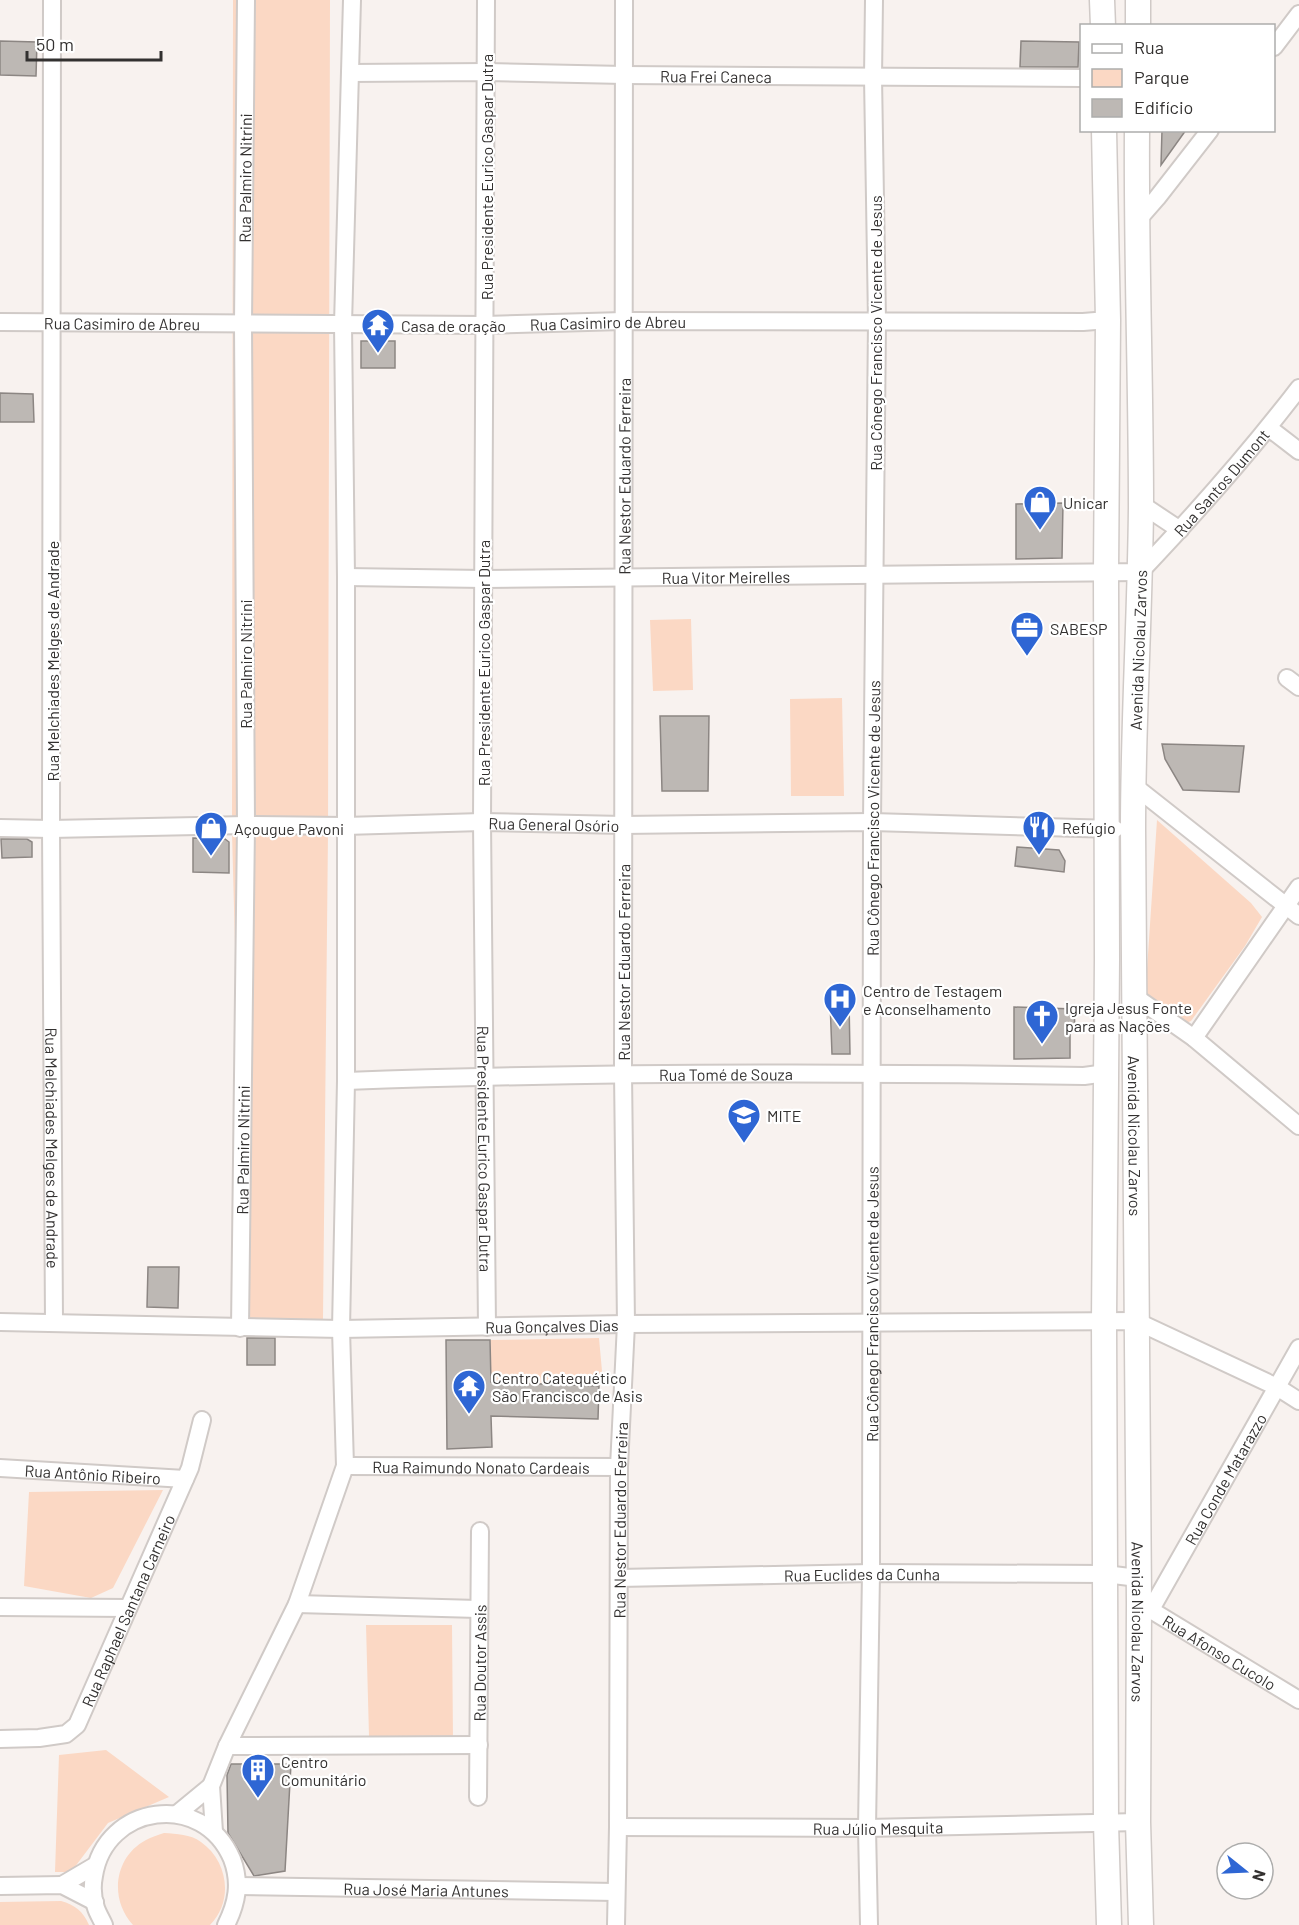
<svg xmlns="http://www.w3.org/2000/svg" width="1299" height="1925" viewBox="0 0 1299 1925" font-family="Barlow,sans-serif">
<style>
.green{fill:#fbd8c4}
.building{fill:#bdb8b4;stroke:#8c8683;stroke-width:1.5}
.lines{fill:none;stroke-linecap:round;stroke-linejoin:round}
.minor-casing{stroke:#d0cac7;stroke-width:20}
.secondary-casing{stroke:#d0cac7;stroke-width:27}
.minor{stroke:#fff;stroke-width:16}
.secondary{stroke:#fff;stroke-width:24}
.labels{text-anchor:middle;dominant-baseline:central;stroke-width:4.5;stroke-linejoin:round;paint-order:stroke}
.street-label{font-size:16px;fill:#333130;stroke:#fff}
.poi-label{font-size:16px;fill:#333130;stroke:#fff;text-anchor:start}
</style>
<rect width="100%" height="100%" fill="#f8f2ef"/>
<path class="green" d="M233 0H330L328 833 323 1319 245 1320 232 833Z
M691 619 693 690 653 691 650 620Z
M842 698 844 796H791L790 699Z
M1157 820 1251 903 1262 917 1245 946 1191 1021 1183 1024 1145 999Z
M599 1338 603 1382 491 1383 490 1340Z
M163 1490 113 1588 91 1598 24 1586 29 1492Z
M366 1625H452L453 1741 369 1736Z
M106 1750 169 1797 108 1823 71 1872H55L59 1755Z
M164 1833C177 1834 190 1834 201 1842 228 1861 234 1901 210 1925H133C109 1899 114 1857 146 1840 151 1837 158 1835 164 1833Z
M61 1901C75 1905 83 1911 89 1925H0V1902Z"/>
<path class="building" d="M0 41 37 42 36 76 0 75Z
M1021 41 1079 42 1078 67H1020Z
M1162 130H1186L1161 165Z
M361 341H395V368H361Z
M0 393 33 394 34 422H0Z
M1063 503 1062 558 1016 559V504Z
M660 716H709L708 791H662Z
M1162 744 1244 746 1239 792 1183 790 1165 759Z
M193 838 225 839 229 842V873L193 872Z
M1 839H27L32 842V857L2 858Z
M1017 847 1059 850 1065 861 1064 872 1015 866Z
M830 1001H849L850 1054H832Z
M1014 1007 1074 1009 1075 1030H1070V1058L1014 1059Z
M148 1267H179L178 1308 147 1307Z
M247 1338H275V1365H247Z
M446 1340H490L491 1382 599 1386 598 1419 491 1416 492 1447 447 1449Z
M231 1764H291L285 1871 254 1876 228 1833 227 1775Z"/>
<g class="lines">
<g class="minor-casing">
<g id="minor">
<path id="s1" d="M52 0 51 829 54 1322"/>
<path id="s2" d="M486 0 482 822 487 1327"/>
<path d="M1274 47 1299 14"/>
<path id="s3" d="M350 73 487 72 624 75 1082 78"/>
<path d="M1136 222 1157 198 1210 130"/>
<path id="s4" d="M0 322 485 325 623 321 1083 322 1108 320"/>
<path d="M1269 428 1299 451"/>
<path d="M1141 504 1180 530"/>
<path id="s5" d="M346 577 484 579 1140 572C1196 513 1250 452 1299 388"/>
<path d="M1287 678 1299 687"/>
<path d="M1133 785 1299 916"/>
<path id="s6" d="M0 828 51 829 246 825 345 826 482 822 623 825 872 822 1115 829"/>
<path d="M1134 996 1194 1038 1299 1126"/>
<path d="M1194 1038 1299 887"/>
<path id="s7" d="M346 1081C592 1072 838 1072 1084 1076L1106 1073"/>
<path id="s8" d="M0 1322 341 1329 626 1324 1136 1321 1277 1387 1299 1401"/>
<path id="s9" d="M240 1328 246 825 243 324 246 0"/>
<path id="s10" d="M345 1466 619 1467"/>
<path id="s11" d="M0 1468 185 1479"/>
<path id="s12" d="M619 1578 871 1573 1105 1574 1138 1578"/>
<path d="M297 1604 478 1609"/>
<path id="s13" d="M1141 1604 1299 1700"/>
<path d="M0 1607 128 1608"/>
<path id="s14" d="M1150 1611 1299 1348"/>
<path id="s15" d="M0 1739 39 1738 66 1734 77 1725 190 1468 202 1420"/>
<path d="M227 1746 479 1745"/>
<path id="s16" d="M478 1797 480 1531"/>
<path d="M177 1814 211 1786"/>
<path id="s17" d="M618 1827 867 1828 1138 1822"/>
<path d="M214 1832 211 1786 227 1746 297 1604 345 1466 341 1329 346 1081V577L343 324 352 0"/>
<path d="M62 1885 96 1865"/>
<path d="M0 1886 62 1885 95 1902"/>
<path id="s18" d="M237 1886 616 1892"/>
<path d="M104 1925C102 1920 98 1914 96 1908 93 1899 92 1886 94 1876 105 1804 203 1790 232 1859 241 1883 237 1903 226 1925"/>
<path id="s19" d="M616 1925 618 1827 619 1467 626 1324 623 1073 624 0"/>
<path id="s20" d="M869 1925 867 1828 871 1573 872 822 877 321 873 77 874 0"/>
</g>
</g>
<g class="secondary-casing">
<g id="secondary">
<path d="M1102 0 1103 26"/>
<path d="M1138 26V0"/>
<path d="M1104 130 1108 320 1106 572 1107 959 1104 1321 1106 1823 1109 1925"/>
<path id="s21" d="M1137 130C1136 256 1141 382 1141 507 1140 615 1133 722 1133 829L1139 1603 1138 1822 1141 1925"/>
</g>
</g>
<use href="#minor" class="minor"/>
<use href="#secondary" class="secondary"/>
</g>
<defs>
<g id="temple-pin" transform="scale(1.725)"><path d="M0 17L-7.5 6A9.5 9.5 0 1 1 7.5 6Z" fill="#2e66d4" stroke="#fff"/><path d="M0-6L5-2H3V0L6.5 2.5H4V6H1.5V3h-3V6H-4V2.5H-6.5L-3 0V-2H-5Z" fill="#fff"/></g>
<g id="shop-pin" transform="scale(1.725)"><path d="M0 17L-7.5 6A9.5 9.5 0 1 1 7.5 6Z" fill="#2e66d4" stroke="#fff"/><path d="M-5-2.5h2.3a2.7 3.5 0 0 1 5.4 0H5L5.5 6h-11ZM-1.5-2.5h3a1.5 2.3 0 0 0-3 0Z" fill="#fff"/></g>
<g id="office-pin" transform="scale(1.725)"><path d="M0 17L-7.5 6A9.5 9.5 0 1 1 7.5 6Z" fill="#2e66d4" stroke="#fff"/><path d="M-6-3h4V-5.5h4V-3h4V5H-6ZM-1-4.5V-3h2v-1.5ZM-6 0V1H6V0Z" fill="#fff"/></g>
<g id="restaurant-pin" transform="scale(1.725)"><path d="M0 17L-7.5 6A9.5 9.5 0 1 1 7.5 6Z" fill="#2e66d4" stroke="#fff"/><path d="M-5-6h1v4h1v-4h1v4h1v-4h1v5L-1.5 .5V6h-2V.5L-5-1ZM5-6V6H3V1.5H1.5Q1.5-4 5-6Z" fill="#fff"/></g>
<g id="hospital-pin" transform="scale(1.725)"><path d="M0 17L-7.5 6A9.5 9.5 0 1 1 7.5 6Z" fill="#2e66d4" stroke="#fff"/><path d="M-5-5h3v3.5h4V-5h3V5h-3V1.5h-4V5h-3Z" fill="#fff"/></g>
<g id="church-pin" transform="scale(1.725)"><path d="M0 17L-7.5 6A9.5 9.5 0 1 1 7.5 6Z" fill="#2e66d4" stroke="#fff"/><path d="M-1.2-6h2.4v3.5h3.3v2.4h-3.3V6h-2.4V-.1h-3.3v-2.4h3.3Z" fill="#fff"/></g>
<g id="university-pin" transform="scale(1.725)"><path d="M0 17L-7.5 6A9.5 9.5 0 1 1 7.5 6Z" fill="#2e66d4" stroke="#fff"/><path d="M0-5L7-2L0 1L-7-2ZM-4 1L0 2.5L4 1V4Q0 6-4 4Z" fill="#fff"/></g>
<g id="building-pin" transform="scale(1.725)"><path d="M0 17L-7.5 6A9.5 9.5 0 1 1 7.5 6Z" fill="#2e66d4" stroke="#fff"/><path d="M-4-6H4V6H1V3H-1V6H-4ZM-2.5-4.3h1.7v1.8h-1.7ZM.8-4.3h1.7v1.8H.8ZM-2.5-1h1.7V.8h-1.7ZM.8-1h1.7V.8H.8Z" fill="#fff"/></g>
</defs>
<g fill-rule="evenodd">
<use href="#temple-pin" x="378" y="325"/>
<use href="#shop-pin" x="1040" y="502"/>
<use href="#office-pin" x="1027" y="628"/>
<use href="#restaurant-pin" x="1039" y="827"/>
<use href="#shop-pin" x="211" y="828"/>
<use href="#hospital-pin" x="840" y="999"/>
<use href="#church-pin" x="1042" y="1016"/>
<use href="#university-pin" x="744" y="1115"/>
<use href="#temple-pin" x="469" y="1386"/>
<use href="#building-pin" x="258" y="1770"/>
</g>
<g class="labels">
<g class="street-label">
<text stroke="none"><textPath href="#s3" startOffset="366">Rua Frei Caneca</textPath></text>
<text transform="translate(486 177) rotate(-90)">Rua Presidente Eurico Gaspar Dutra</text>
<text stroke="none"><textPath href="#s9" startOffset="1150">Rua Palmiro Nitrini</textPath></text>
<text stroke="none"><textPath href="#s4" startOffset="608">Rua Casimiro de Abreu</textPath></text>
<text stroke="none"><textPath href="#s4" startOffset="122">Rua Casimiro de Abreu</textPath></text>
<text transform="translate(875 333) rotate(-90)">Rua Cônego Francisco Vicente de Jesus</text>
<text stroke="none"><textPath href="#s19" startOffset="1449">Rua Nestor Eduardo Ferreira</textPath></text>
<text stroke="none"><textPath href="#s5" startOffset="915">Rua Santos Dumont</textPath></text>
<text stroke="none"><textPath href="#s5" startOffset="380">Rua Vitor Meirelles</textPath></text>
<text transform="translate(1138 650) rotate(-88)">Avenida Nicolau Zarvos</text>
<text transform="translate(52 661) rotate(-90)">Rua Melchiades Melges de Andrade</text>
<text transform="translate(483 663) rotate(-90)">Rua Presidente Eurico Gaspar Dutra</text>
<text transform="translate(245 664) rotate(-90)">Rua Palmiro Nitrini</text>
<text stroke="none"><textPath href="#s20" startOffset="1107">Rua Cônego Francisco Vicente de Jesus</textPath></text>
<text stroke="none"><textPath href="#s6" startOffset="554">Rua General Osório</textPath></text>
<text stroke="none"><textPath href="#s19" startOffset="963">Rua Nestor Eduardo Ferreira</textPath></text>
<text stroke="none"><textPath href="#s7" startOffset="380">Rua Tomé de Souza</textPath></text>
<text stroke="none"><textPath href="#s21" startOffset="1006">Avenida Nicolau Zarvos</textPath></text>
<text stroke="none"><textPath href="#s1" startOffset="1148">Rua Melchiades Melges de Andrade</textPath></text>
<text stroke="none"><textPath href="#s2" startOffset="1149">Rua Presidente Eurico Gaspar Dutra</textPath></text>
<text stroke="none"><textPath href="#s9" startOffset="178">Rua Palmiro Nitrini</textPath></text>
<text stroke="none"><textPath href="#s20" startOffset="621">Rua Cônego Francisco Vicente de Jesus</textPath></text>
<text stroke="none"><textPath href="#s8" startOffset="552">Rua Gonçalves Dias</textPath></text>
<text stroke="none"><textPath href="#s10" startOffset="136">Rua Raimundo Nonato Cardeais</textPath></text>
<text stroke="none"><textPath href="#s11" startOffset="93">Rua Antônio Ribeiro</textPath></text>
<text stroke="none"><textPath href="#s14" startOffset="152">Rua Conde Matarazzo</textPath></text>
<text stroke="none"><textPath href="#s19" startOffset="405">Rua Nestor Eduardo Ferreira</textPath></text>
<text stroke="none"><textPath href="#s12" startOffset="243">Rua Euclides da Cunha</textPath></text>
<text stroke="none"><textPath href="#s15" startOffset="206">Rua Raphael Santana Carneiro</textPath></text>
<text stroke="none"><textPath href="#s21" startOffset="1492">Avenida Nicolau Zarvos</textPath></text>
<text stroke="none"><textPath href="#s13" startOffset="92">Rua Afonso Cucolo</textPath></text>
<text stroke="none"><textPath href="#s16" startOffset="134">Rua Doutor Assis</textPath></text>
<text stroke="none"><textPath href="#s17" startOffset="260">Rua Júlio Mesquita</textPath></text>
<text stroke="none"><textPath href="#s18" startOffset="189">Rua José Maria Antunes</textPath></text>
</g>
<g class="poi-label">
<text x="401" y="325">Casa de oração</text>
<text x="1063" y="502">Unicar</text>
<text x="1050" y="628">SABESP</text>
<text x="1062" y="827">Refúgio</text>
<text x="234" y="828">Açougue Pavoni</text>
<text x="863" y="990">Centro de Testagem<tspan x="863" dy="18">e Aconselhamento</tspan></text>
<text x="1065" y="1007">Igreja Jesus Fonte<tspan x="1065" dy="18">para as Nações</tspan></text>
<text x="767" y="1115">MITE</text>
<text x="492" y="1377">Centro Catequético<tspan x="492" dy="18">São Francisco de Asis</tspan></text>
<text x="281" y="1761">Centro<tspan x="281" dy="18">Comunitário</tspan></text>
</g>
</g>
<rect x="1080" y="24" width="195" height="108" fill="#ffffff" stroke="#adadac" stroke-width="1.5"/>
<rect x="1092" y="44" width="30" height="9" fill="#ffffff" stroke="#adadac" stroke-width="1.5"/>
<text x="1134" y="54" font-size="18" fill="#333130">Rua</text>
<rect x="1092" y="69" width="30" height="18" fill="#fbd8c4" stroke="#adadac" stroke-width="1.5"/>
<text x="1134" y="84" font-size="18" fill="#333130">Parque</text>
<rect x="1092" y="99" width="30" height="18" fill="#bdb8b4" stroke="#adadac" stroke-width="1.5"/>
<text x="1134" y="114" font-size="18" fill="#333130">Edifício</text>
<g transform="translate(1245 1871) rotate(108)"><circle r="28" fill="#ffffff" stroke="#adadac" stroke-width="1.5"/>
<path d="M0-4.5L10 22L0 15L-10 22Z" fill="#2e66d4"/>
<text y="-9" font-size="16" font-weight="bold" text-anchor="middle" fill="#333130">N</text>
</g>
<path d="M27 51v9h134v-9" fill="none" stroke="#333130" stroke-width="3"/>
<text x="36" y="51" font-size="18" fill="#333130" stroke="#ffffff" stroke-width="4.5" paint-order="stroke">50 m</text>
</svg>
